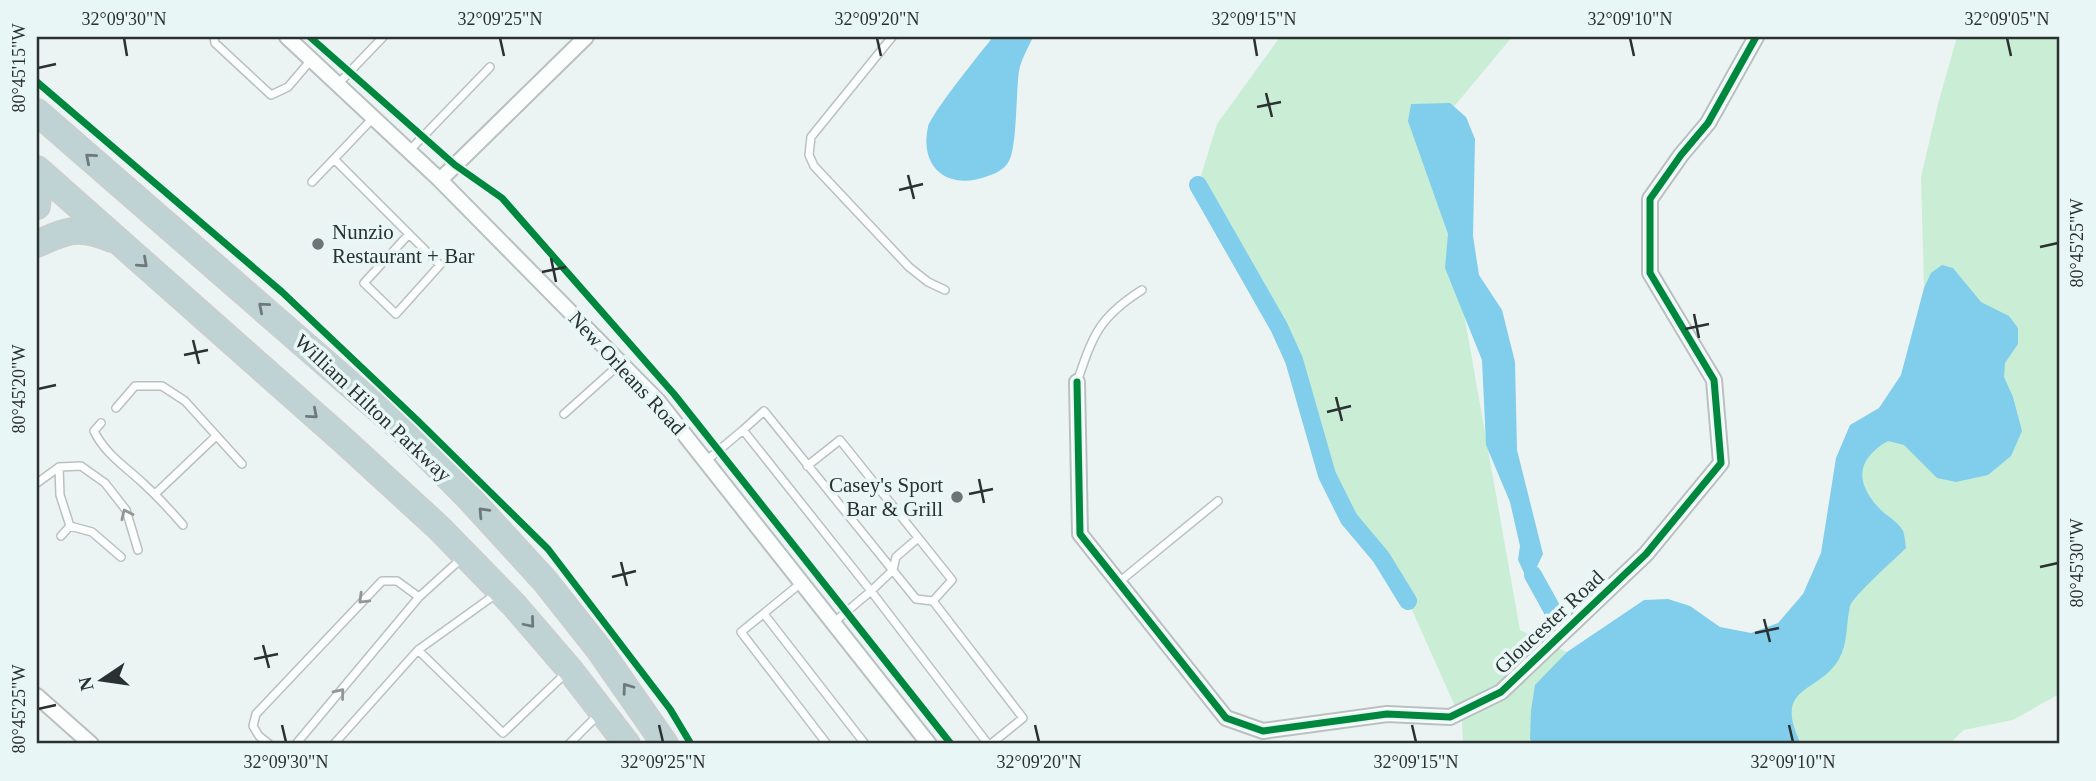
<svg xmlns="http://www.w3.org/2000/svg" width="2096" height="781" viewBox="0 0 2096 781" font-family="'Times New Roman',serif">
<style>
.green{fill:#c9eed5}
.water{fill:#80cdec}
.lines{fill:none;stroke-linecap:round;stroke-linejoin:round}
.canal{stroke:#80cdec;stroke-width:18}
.lane-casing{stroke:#bac0c0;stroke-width:10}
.street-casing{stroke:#bac0c0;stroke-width:18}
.highway-casing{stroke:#c9cece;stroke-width:28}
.lane{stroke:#fcfdfd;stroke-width:7}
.street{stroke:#fcfdfd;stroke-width:14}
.highway{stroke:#bfd3d5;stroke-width:24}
.cycleway-casing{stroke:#e8f7f6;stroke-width:11}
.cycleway{stroke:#00873e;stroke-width:7}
.oneway{stroke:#6e797a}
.oneway2{stroke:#949696}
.ticks{fill:none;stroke:#2b3030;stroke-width:2.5}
.poi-dot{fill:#6f7574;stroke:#e8f7f6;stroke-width:2.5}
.labels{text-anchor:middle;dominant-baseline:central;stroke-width:7;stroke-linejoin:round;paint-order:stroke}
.poi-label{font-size:21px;fill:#2b3030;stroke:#e8f7f6;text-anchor:start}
.street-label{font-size:21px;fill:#2b3030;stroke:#e8f7f6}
.neatline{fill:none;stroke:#2b3030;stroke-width:2.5}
.ticks-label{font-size:18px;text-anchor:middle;fill:#2b3030}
</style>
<rect width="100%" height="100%" fill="#ecf4f3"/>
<path class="green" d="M1280 37H1512L1432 133 1520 630 1567 652 1804 654 1849 450 1927 398 1921 177 1939 100 1957 37H2059V694L2013 720 1964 730 1949 744H1463L1462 722 1408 601 1381 557 1349 519 1327 475 1294 360 1279 327 1198 185 1217 124Z"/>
<path class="water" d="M993 37H1033C1028 48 1021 60 1019 71 1016 92 1017 147 1009 161 1005 169 995 174 988 176 949 191 919 169 928 127 931 114 981 52 993 37Z
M1450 103 1466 117 1475 139 1473 236 1479 275 1502 310 1515 362 1517 450 1543 554 1533 575 1526 577 1518 560 1520 546 1510 502 1486 445 1482 360 1445 268 1448 234 1408 121 1411 104Z
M1942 265 1953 268 1981 302 2009 316 2018 328V344L2005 363 2004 377 2013 397 2022 431 2011 456 1988 475 1956 482 1937 478 1904 445 1888 441C1853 461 1856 486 1883 512 1889 517 1900 524 1903 531 1905 536 1905 543 1906 548 1895 559 1854 595 1850 606 1846 623 1848 644 1839 659 1818 695 1772 684 1801 744H1533L1530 739 1531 711 1535 685 1567 652 1644 600 1668 599 1690 606 1720 627 1751 633 1778 623 1803 594 1821 553 1836 458 1850 425 1879 408 1901 375 1924 288 1931 273Z"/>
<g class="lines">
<path class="canal" d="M1198 185 1279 327 1294 360 1327 475 1349 519 1381 557 1408 601
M1533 575 1554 613"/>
<g class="lane-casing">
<path id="lane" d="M214 37 215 43 271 95 288 87 311 60
M892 37 811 137 809 155 814 166 909 267 928 282 945 290
M338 84 383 37
M409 151 490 67
M334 159 440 265 396 314 364 283 409 234
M312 182 373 118
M1077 382C1093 335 1099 317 1142 290
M116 408 135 386H162L185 401 242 464
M564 414 621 363
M101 423 94 431C105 454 126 467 144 484 158 497 171 511 183 525
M743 430 764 411 916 599 933 601 1023 718 991 744
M706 461 743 430 871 591 893 570 896 557 918 538
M807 466 840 440 952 580 933 601
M59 467 60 495 70 526
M37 483 59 467 81 466 105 483 126 510 138 550
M155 494 215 437
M61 536 70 526 92 532 121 557
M1119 582 1218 501
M801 583 741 632 827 744
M496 594 418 650 503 733 567 672
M764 614 865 744
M833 623 871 591 988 744
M269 744 259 736 253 726 256 714 382 581H397L419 597
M296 744 419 597 462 558
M334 744 418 650
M569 744 598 715"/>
</g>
<g class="street-casing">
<path id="street" d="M287 37 440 180 658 401 929 744
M440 180 586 37
M1077 382 1080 534 1226 718 1263 731 1387 714 1450 717 1501 692 1646 554 1721 463 1714 380 1650 273V199L1681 155 1708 123 1756 37
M37 696 91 744"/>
</g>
<g class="highway-casing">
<path id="highway" d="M37 112 399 427 471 500 545 581 598 648 665 744
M37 169 343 440 439 528 515 606 570 670 627 744
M37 206 40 172
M37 244C68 229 80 226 112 239"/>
</g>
<use href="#lane" class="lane"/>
<use href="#street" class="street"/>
<use href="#highway" class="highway"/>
<g class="cycleway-casing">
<path id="cycleway" d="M310 37 455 165 502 198 674 394 951 744
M37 82 282 292 418 421 548 549 670 709 691 744
M1077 382 1080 534 1226 718 1263 731 1387 714 1450 717 1501 692 1646 554 1721 463 1714 380 1650 273V199L1681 155 1708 123 1756 37"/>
</g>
<use href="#cycleway" class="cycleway"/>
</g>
<defs><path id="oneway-chevron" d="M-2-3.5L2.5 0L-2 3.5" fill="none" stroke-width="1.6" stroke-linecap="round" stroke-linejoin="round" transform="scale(1.75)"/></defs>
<g class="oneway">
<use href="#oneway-chevron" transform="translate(90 158) rotate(-139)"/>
<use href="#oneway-chevron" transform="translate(143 263) rotate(42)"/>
<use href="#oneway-chevron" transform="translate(263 307) rotate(-139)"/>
<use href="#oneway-chevron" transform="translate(313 414) rotate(41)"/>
<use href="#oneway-chevron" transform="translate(483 512) rotate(-133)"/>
<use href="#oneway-chevron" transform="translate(530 623) rotate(50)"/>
<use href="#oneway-chevron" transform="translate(627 688) rotate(-126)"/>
</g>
<g class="oneway2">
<use href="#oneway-chevron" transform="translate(126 514) rotate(-115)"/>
<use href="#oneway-chevron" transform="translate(363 599) rotate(135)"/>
<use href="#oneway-chevron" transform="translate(340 693) rotate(-51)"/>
</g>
<path class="ticks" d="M124 38 127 56M500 38 504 56M877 38 881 56M1254 38 1257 56M1630 38 1634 56M2007 38 2011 56M38 68 56 64M1266 93 1272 117M1257 107 1281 102M908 175 914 199M899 190 923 184M2040 247 2058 243M551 258 556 282M542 272 566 267M1694 314 1699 338M1685 329 1709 324M193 340 199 364M184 355 208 350M38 389 56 385M1336 397 1342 421M1327 412 1351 406M979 479 984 503M969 494 993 489M621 562 627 586M2040 567 2058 563M612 577 636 571M1764 619 1770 642M1755 633 1779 628M263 645 269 668M254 659 278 654M38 709 56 705M282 725 286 742M659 725 663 742M1035 725 1039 742M1412 725 1416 742M1789 725 1793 742"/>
<g class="poi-dot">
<circle cx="318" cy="244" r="7"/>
<circle cx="957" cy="497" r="7"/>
</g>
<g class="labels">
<g class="poi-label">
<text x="332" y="232">Nunzio<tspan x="332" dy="24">Restaurant + Bar</tspan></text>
<text x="943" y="485" text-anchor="end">Casey's Sport<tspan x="943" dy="24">Bar &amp; Grill</tspan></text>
</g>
<g class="street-label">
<text transform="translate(627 373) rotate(47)">New Orleans Road</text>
<text transform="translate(373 408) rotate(43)">William Hilton Parkway</text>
<text transform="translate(1549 622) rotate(-43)">Gloucester Road</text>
</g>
</g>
<rect width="2096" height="781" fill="none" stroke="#e8f7f6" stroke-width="77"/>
<g transform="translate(102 680) rotate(257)" stroke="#e8f7f6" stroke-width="5" paint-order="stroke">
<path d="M0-5L12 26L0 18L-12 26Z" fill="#2b3030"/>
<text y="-10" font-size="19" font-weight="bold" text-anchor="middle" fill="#2b3030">N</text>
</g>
<rect x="38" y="38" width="2020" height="704" class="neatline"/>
<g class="ticks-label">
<text x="124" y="25">32°09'30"N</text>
<text x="500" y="25">32°09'25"N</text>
<text x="877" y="25">32°09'20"N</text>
<text x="1254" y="25">32°09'15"N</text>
<text x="1630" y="25">32°09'10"N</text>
<text x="2007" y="25">32°09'05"N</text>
<text transform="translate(19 68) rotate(-90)" y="6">80°45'15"W</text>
<text transform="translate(2077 243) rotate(-90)" y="6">80°45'25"W</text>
<text transform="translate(19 389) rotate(-90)" y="6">80°45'20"W</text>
<text transform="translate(2077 563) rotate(-90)" y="6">80°45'30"W</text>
<text transform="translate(19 709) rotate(-90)" y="6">80°45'25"W</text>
<text x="286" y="768">32°09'30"N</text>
<text x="663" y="768">32°09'25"N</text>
<text x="1039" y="768">32°09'20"N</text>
<text x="1416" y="768">32°09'15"N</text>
<text x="1793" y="768">32°09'10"N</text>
</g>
</svg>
